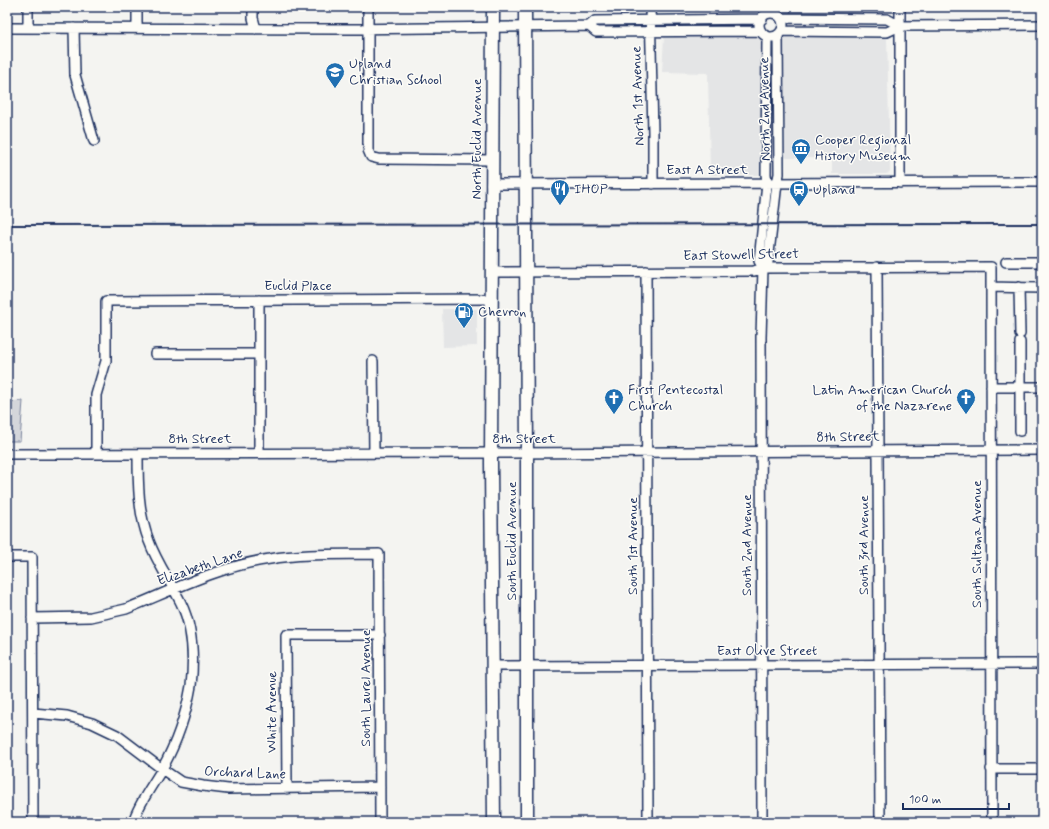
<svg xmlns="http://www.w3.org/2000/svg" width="1049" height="829" viewBox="0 0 1049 829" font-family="Mynerve,sans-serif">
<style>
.built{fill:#e4e5e6}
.green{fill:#d4d6db;stroke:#78829c}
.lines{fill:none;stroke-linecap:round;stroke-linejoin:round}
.minor-casing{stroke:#1b2f5e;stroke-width:12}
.major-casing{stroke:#1b2f5e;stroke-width:15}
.minor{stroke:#fdfcf7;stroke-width:9}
.major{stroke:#fdfcf7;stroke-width:12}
.rail{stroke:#1b2f5e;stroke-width:2}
.labels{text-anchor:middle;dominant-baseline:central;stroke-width:3;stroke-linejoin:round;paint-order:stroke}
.poi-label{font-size:14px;fill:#1b2f5e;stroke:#fdfcf7;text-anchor:start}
.street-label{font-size:14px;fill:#1b2f5e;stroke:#fdfcf7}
</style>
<rect width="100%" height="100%" fill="#f4f4f1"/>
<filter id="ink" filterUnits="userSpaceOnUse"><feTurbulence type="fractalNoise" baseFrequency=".025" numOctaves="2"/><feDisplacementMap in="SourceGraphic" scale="8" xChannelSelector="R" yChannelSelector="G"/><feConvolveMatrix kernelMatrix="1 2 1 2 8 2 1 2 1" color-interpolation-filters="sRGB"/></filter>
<g filter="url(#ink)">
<path class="built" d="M542 7H587V11H546Z
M715 7H762L761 10 753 15H715Z
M783 7H835V13L785 15 783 13Z
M887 36 890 171 887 174H832V158H786L785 157 784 39 785 37Z
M664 37H760L762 39 761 175H710L708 73 662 72Z
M442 309H477V346L443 347Z"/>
<path class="green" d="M23 401 20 441H7V402Z"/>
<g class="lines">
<g class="minor-casing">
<path id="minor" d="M253 7V18L256 29
M368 7V150L371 157 379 159 492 160
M650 7 653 133V184
M759 25a12 12 0 1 1 24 0a12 12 0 1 1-24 0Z
M781 18 887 19 900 26
M589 26 596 32 761 31
M7 28 343 29 589 26 595 21 762 19
M28 28V7
M74 28 75 75 94 141
M137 28V7
M782 31 887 32 900 26 1042 25
M900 183V7
M491 184 1042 182
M1006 262H1042
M877 267 880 822
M763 268 768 262 777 183 779 174 778 35
M646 271 648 822
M491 272 754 271 763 268 991 267 992 822
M991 287 1042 288
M1019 287 1020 334
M259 300V453
M1020 342V431
M155 354H259
M373 361 374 453
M991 387H1042
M7 454 510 453 1042 450
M96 454V395L106 361V301L491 299
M7 557H32L33 822
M32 618 91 617 126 609C173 590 220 566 270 559 306 553 343 555 379 554L380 822
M493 666 1042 664
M33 713 67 716 92 723 117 735 162 769 181 782 203 786 228 789 380 787
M991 769H1042
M287 789 286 635H380
M133 822C139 803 152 786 162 769 176 744 186 715 191 686 194 659 193 628 181 603 171 582 157 563 149 541 138 513 138 483 138 454
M762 822 761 337 763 268 759 261 767 183 766 174 767 36"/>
</g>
<g class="major-casing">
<path id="major" d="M493 7 491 463 494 822
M525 7 527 463V822"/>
</g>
<use href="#minor" class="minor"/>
<use href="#major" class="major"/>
<path class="rail" d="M7 225 1042 224"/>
</g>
</g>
<defs>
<g id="school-pin" transform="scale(1)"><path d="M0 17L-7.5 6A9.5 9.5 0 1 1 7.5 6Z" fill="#1f6fb2" stroke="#fdfcf7"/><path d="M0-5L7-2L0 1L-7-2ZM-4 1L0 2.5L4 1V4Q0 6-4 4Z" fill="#fff"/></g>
<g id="museum-pin" transform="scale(1)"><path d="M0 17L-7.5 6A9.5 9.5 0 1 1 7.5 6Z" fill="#1f6fb2" stroke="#fdfcf7"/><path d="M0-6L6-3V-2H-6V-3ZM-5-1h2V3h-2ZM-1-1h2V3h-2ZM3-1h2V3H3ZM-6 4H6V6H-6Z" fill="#fff"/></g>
<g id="restaurant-pin" transform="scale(1)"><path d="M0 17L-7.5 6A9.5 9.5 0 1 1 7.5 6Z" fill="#1f6fb2" stroke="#fdfcf7"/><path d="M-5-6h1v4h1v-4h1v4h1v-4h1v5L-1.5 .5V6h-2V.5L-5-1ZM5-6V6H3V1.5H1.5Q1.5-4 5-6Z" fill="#fff"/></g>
<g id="station-pin" transform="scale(1)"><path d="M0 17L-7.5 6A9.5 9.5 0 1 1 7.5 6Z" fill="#1f6fb2" stroke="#fdfcf7"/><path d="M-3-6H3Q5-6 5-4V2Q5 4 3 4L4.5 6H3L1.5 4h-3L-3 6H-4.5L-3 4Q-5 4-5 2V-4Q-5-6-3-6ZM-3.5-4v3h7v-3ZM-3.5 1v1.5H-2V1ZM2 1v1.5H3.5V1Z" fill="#fff"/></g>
<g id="fuel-pin" transform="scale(1)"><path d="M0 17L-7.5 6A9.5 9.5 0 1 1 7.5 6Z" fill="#1f6fb2" stroke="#fdfcf7"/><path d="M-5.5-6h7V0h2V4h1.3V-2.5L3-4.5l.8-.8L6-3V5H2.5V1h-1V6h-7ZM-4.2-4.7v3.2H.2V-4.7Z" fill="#fff"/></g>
<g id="church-pin" transform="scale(1)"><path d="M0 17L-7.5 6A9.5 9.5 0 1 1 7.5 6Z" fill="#1f6fb2" stroke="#fdfcf7"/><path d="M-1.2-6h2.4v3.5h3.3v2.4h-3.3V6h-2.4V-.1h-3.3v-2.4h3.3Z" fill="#fff"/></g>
</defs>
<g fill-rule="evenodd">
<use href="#school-pin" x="335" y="72"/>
<use href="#museum-pin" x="801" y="148"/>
<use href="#restaurant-pin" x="560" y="189"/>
<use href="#station-pin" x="799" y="190"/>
<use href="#fuel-pin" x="464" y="312"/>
<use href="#church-pin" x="614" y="398"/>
<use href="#church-pin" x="966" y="398"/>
</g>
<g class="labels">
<g class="poi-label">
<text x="349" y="64">Upland<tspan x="349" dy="16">Christian School</tspan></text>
<text x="815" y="140">Cooper Regional<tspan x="815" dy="16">History Museum</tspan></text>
<text x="574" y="189">IHOP</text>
<text x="813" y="190">Upland</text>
<text x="478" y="312">Chevron</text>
<text x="628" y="390">First Pentecostal<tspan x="628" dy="16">Church</tspan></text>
<text x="952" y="390" text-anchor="end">Latin American Church<tspan x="952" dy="16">of the Nazarene</tspan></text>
</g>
<g class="street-label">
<text transform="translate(638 96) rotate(-92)">North 1st Avenue</text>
<text transform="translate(765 109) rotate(-91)">North 2nd Avenue</text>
<text transform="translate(477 139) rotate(-90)">North Euclid Avenue</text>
<text x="707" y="170">East A Street</text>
<text transform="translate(741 255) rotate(-1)">East Stowell Street</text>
<text x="298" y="286">Euclid Place</text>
<text transform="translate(848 437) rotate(-1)">8th Street</text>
<text x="200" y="439">8th Street</text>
<text x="524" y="439">8th Street</text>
<text transform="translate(512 541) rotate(-90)">South Euclid Avenue</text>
<text transform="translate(977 544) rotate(-90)">South Sultana Avenue</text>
<text transform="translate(747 545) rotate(-90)">South 2nd Avenue</text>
<text transform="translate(864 545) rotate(-90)">South 3rd Avenue</text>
<text transform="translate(633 546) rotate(-90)">South 1st Avenue</text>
<text transform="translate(200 567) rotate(-19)">Elizabeth Lane</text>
<text x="767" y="651">East Olive Street</text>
<text transform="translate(366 688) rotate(-90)">South Laurel Avenue</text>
<text transform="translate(272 712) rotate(-90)">White Avenue</text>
<text transform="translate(245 773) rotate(2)">Orchard Lane</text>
</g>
</g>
<rect width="1049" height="829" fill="none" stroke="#fdfcf7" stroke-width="24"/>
<rect x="12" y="12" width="1025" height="805" fill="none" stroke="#1b2f5e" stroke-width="1.5" filter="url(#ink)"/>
<path d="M903 803v6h106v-6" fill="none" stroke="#1b2f5e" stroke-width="2"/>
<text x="909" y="803" font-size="12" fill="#1b2f5e" stroke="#fdfcf7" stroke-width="3" paint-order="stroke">100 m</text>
</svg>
